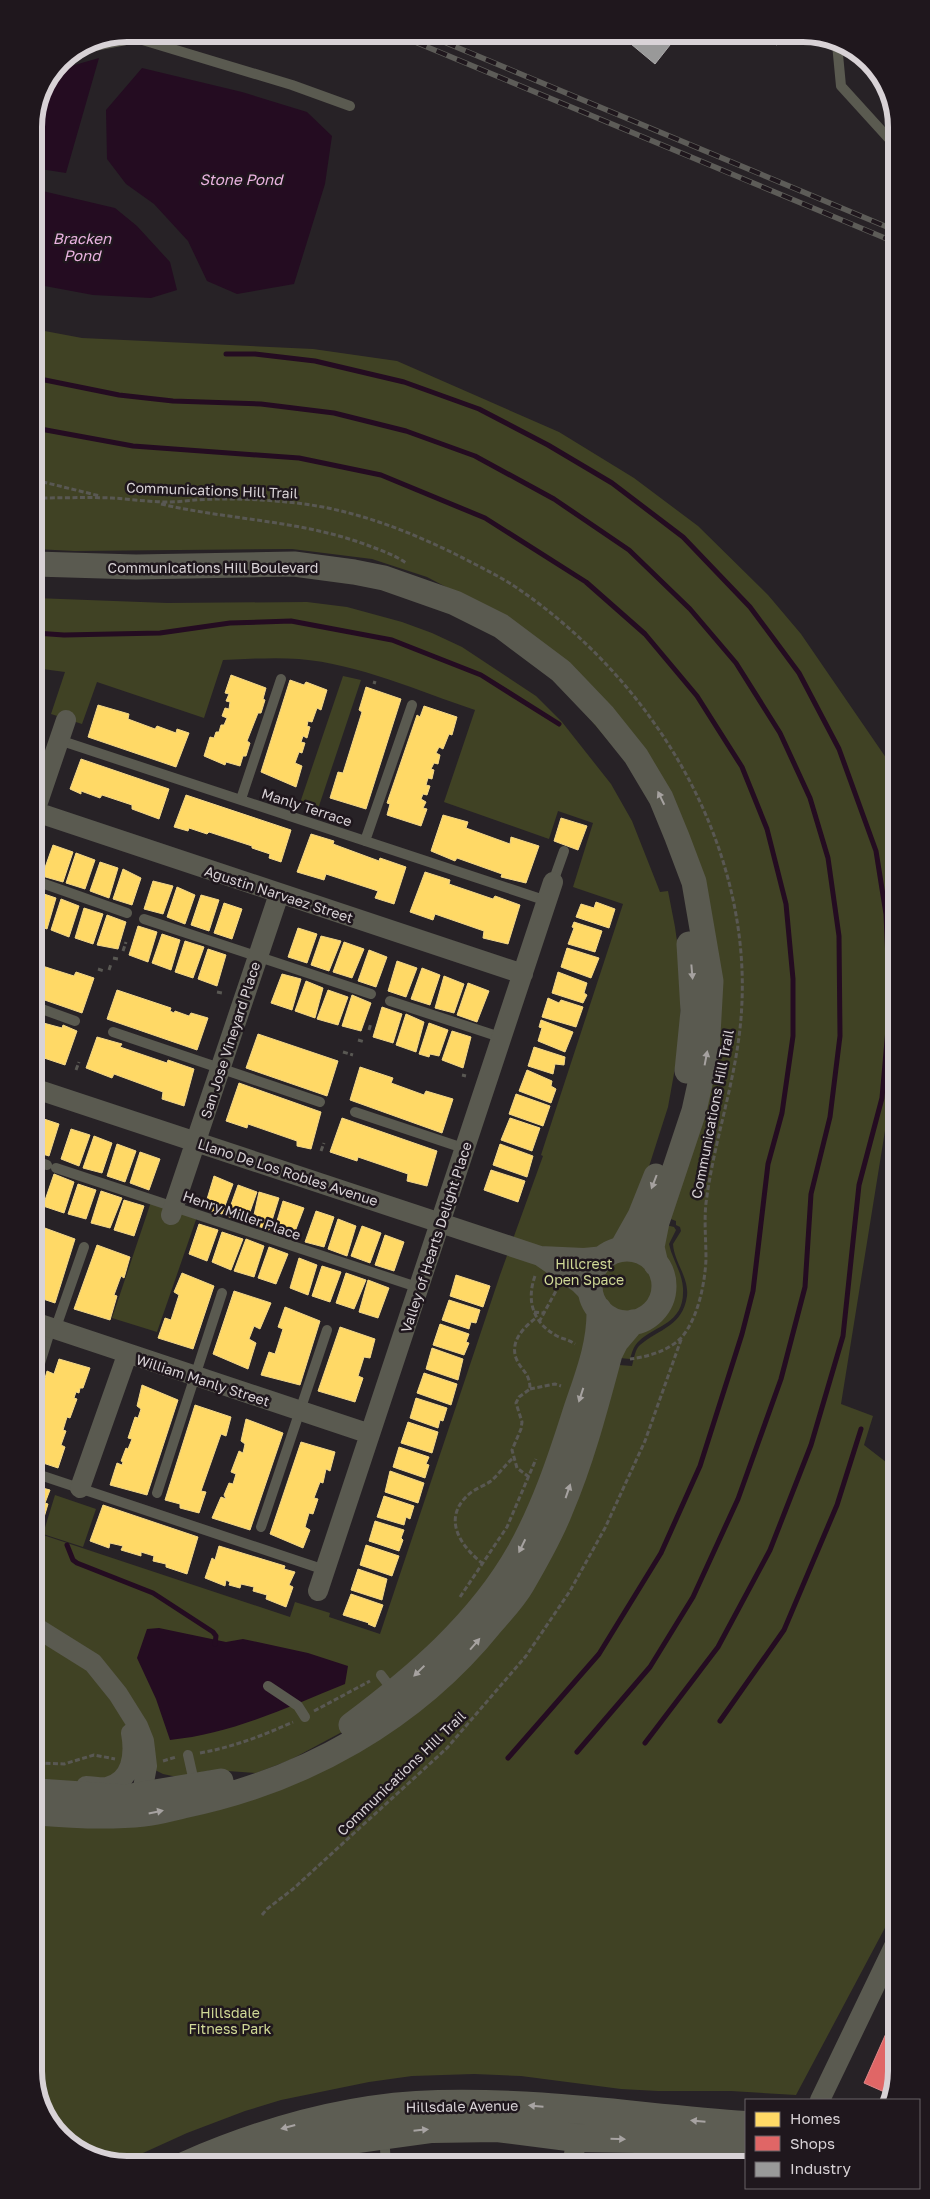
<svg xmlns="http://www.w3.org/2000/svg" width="930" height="2199" viewBox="0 0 930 2199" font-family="'Golos Text',sans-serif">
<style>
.green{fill:#404224}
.water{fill:#240c21}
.homes{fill:#ffd966;stroke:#f3d788}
.shops{fill:#e06666;stroke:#de8688}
.industry{fill:#999;stroke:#acaaab}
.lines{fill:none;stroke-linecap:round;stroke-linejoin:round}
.stream{stroke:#240c21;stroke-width:5}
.path{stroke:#595853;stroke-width:3;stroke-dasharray:5 2.5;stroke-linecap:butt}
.service{stroke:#5a5a50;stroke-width:10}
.minor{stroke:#5a5a50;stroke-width:20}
.tertiary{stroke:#5a5a50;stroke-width:25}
.secondary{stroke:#5d5d53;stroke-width:28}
.rail-casing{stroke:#5d5c58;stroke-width:5.5}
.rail{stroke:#1f171d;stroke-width:4;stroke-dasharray:11;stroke-linecap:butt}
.oneway{fill:#a6a2a0}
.oneway2{fill:#a7a3a2}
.labels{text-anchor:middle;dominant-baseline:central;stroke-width:5;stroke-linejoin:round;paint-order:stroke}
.street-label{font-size:14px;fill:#d8d2d6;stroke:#1f171d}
.park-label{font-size:14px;fill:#d0d996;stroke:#1f171d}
.water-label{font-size:15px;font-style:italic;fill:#e9b2df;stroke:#1f171d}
.rim{fill:none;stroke:#d8d2d6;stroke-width:6}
</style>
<rect width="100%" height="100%" fill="#272226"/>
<path class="green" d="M34 329 82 338 313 349 397 361 559 432 634 478 698 526 768 595 801 634 893 768 894 1048 892 1087 841 1404 873 1416 864 1445 895 1469 896 1907 796 2095 731 2091H658L621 2089 521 2076 474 2074 412 2076 369 2082 281 2100 245 2111 187 2133 143 2153 113 2162 70 2146 39 2102 38 1824 171 1821 214 1811 277 1791 406 1719 619 1365 632 1366C634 1359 635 1349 640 1345 659 1329 683 1326 687 1296 689 1277 674 1262 673 1244L681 1231 680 1227 676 1225V1221L668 1218 702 1113 685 832 505 618 427 577 372 559 292 549 75 551 35 549Z
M35 598 167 603 307 602 347 607 402 622 432 633 462 647 536 696 562 722 611 784 632 821 660 892 668 891 675 927 682 977 679 1046 668 1107 645 1179 666 1225 674 1227 676 1230 669 1244C672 1259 682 1272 683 1288 685 1324 657 1324 638 1342 633 1347 632 1353 630 1359L620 1358 495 1588 342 1732 290 1760 256 1773 213 1770 177 1777 163 1774 147 1766 120 1780 38 1785 37 1533 290 1617 295 1602 330 1613 329 1617 380 1634 500 1275 543 1156 541 1155 551 1124 623 904 573 887 593 823 558 811 549 839 444 802 475 710C418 691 359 664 299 659 274 657 248 659 223 660L204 718 97 682 82 724 51 714 65 672 35 668Z
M343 676 361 680 318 809 300 803Z
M153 1196 199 1211 157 1332 112 1318Z
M55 1495 96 1509 83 1547 43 1534Z"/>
<path class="water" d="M99 58 66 173 34 168V121L57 70Z
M142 68 242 92 307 112 332 136 325 184 294 284 237 294 207 281 188 241 154 204 126 184 107 159 106 110Z
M34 189 115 208 137 226 170 262 177 290 151 298 93 295 34 284Z
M159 1628 226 1642 243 1639 308 1653 348 1666 345 1684C288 1707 232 1734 170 1740L156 1699 137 1658 147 1629Z"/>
<path class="homes" d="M231 675 266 688 263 699 265 700 261 713H258L247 741 250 743 246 756H243L240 766 226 762 225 765 204 756 210 737 214 738 216 732H219L221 725H224L227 718 222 716 225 708 229 709 230 702 226 701 229 694 225 693Z
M290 680 304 685 306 682 327 690 321 710 317 708 312 722 308 721 307 726 310 727 307 738 303 736 301 742 305 743 302 753 299 752 295 763 302 766 296 787 261 772Z
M35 683 44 685 35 713Z
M366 687 401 699 366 809 330 798 338 772 343 773 362 712 359 710Z
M98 705 129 714 128 719 155 729 157 726 176 733 177 729 189 733 176 767 88 737Z
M424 706 457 717 452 735 449 734 443 749 439 747 436 753 440 755 438 764 434 763 431 769 434 770 432 779 428 778 426 785 430 786 427 795 423 794 421 799 426 802 423 808 427 809 421 826 387 815 390 804 387 803 417 715 420 717Z
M81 759 169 789 159 819 132 809V805L102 795 100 798 81 791V794L70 789Z
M186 795 291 830 281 862 269 858 270 854 252 848V846L209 832 207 834 189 828 188 831 174 827Z
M443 815 468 822 466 828 510 844 511 837 539 846 526 883 501 877 502 874 457 858 455 861 431 851Z
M561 818 587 826 578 850 554 841Z
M311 834 334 841 333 844 379 861 380 858 406 867 394 904 375 898 378 891 326 874 324 880 297 872Z
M53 845 73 852 63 882 42 876Z
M76 853 95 860 85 889 66 883Z
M100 862 118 868 109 898 90 891Z
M123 869 141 878 132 905 113 899Z
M425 872 450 880 449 884 493 899 495 896 520 905 508 944 483 938 484 931 435 914 433 920 410 912Z
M153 881 173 886 163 914 144 909Z
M177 887 195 895 185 924 167 917Z
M38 892 56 898 47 929 36 925V898Z
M201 895 219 900 209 931 191 925Z
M61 899 79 906 69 937 51 930Z
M596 902 615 909 609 928 576 917 581 904 594 908Z
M224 903 242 909 232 939 214 933Z
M84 908 103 914 93 944 75 938Z
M107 915 126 922 118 949 97 945Z
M574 922 602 931 595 952 568 944 574 928 572 927Z
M138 926 157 932 148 962 129 955Z
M298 928 317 934 307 963 288 957Z
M162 934 180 940 171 970 152 963Z
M321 936 341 941 329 971 311 965Z
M185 941 204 947 193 978 175 972Z
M344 942 364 949 352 978 333 972Z
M567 948 599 958 591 978 561 967Z
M208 949 226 955 217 986 198 979Z
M369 950 387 957 376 987 358 981Z
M397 961 417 968 406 997 388 991Z
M36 964 74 976 76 972 94 978 82 1013 36 997Z
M422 968 440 975 430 1005 411 999Z
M558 972 587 983 584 993 587 995 583 1003 552 993Z
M282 974 301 979 292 1010 271 1003Z
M444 976 464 984 454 1013 435 1008Z
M306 981 323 988 315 1018 295 1011Z
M468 983 489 991 477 1022 457 1015Z
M117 990 171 1008 170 1011 174 1013 175 1011 189 1016 191 1013 208 1018 197 1050 107 1019Z
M328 990 348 997 338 1025 317 1019Z
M352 995 371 1003 361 1031 342 1026Z
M548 998 559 1003 561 1000 583 1007 576 1027 542 1017Z
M382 1007 402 1014 393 1043 373 1037Z
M406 1014 424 1022 416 1052 396 1045Z
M541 1020 573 1032 565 1052 538 1041 542 1028 539 1027Z
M36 1021 62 1028 63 1025 77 1031 65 1065 41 1057 43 1053 36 1050Z
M429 1023 448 1030 439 1056 430 1054 429 1057 419 1054Z
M452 1031 471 1037 463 1068 442 1060Z
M258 1034 338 1061 327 1096 246 1068Z
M97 1037 122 1044 120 1047 167 1063 168 1060 194 1069 184 1106 162 1099 163 1092 114 1074 112 1078 86 1068Z
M534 1047 565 1057 564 1065 555 1064 553 1074 528 1066Z
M360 1067 393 1078 391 1083 424 1095 426 1091 453 1099 442 1133 350 1100Z
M527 1070 552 1081 551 1086 556 1089 551 1103 519 1091Z
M239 1083 321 1112 311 1149 297 1146V1141L248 1124 247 1128 226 1121Z
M516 1094 550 1106 543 1126 509 1114Z
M41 1118 59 1124 49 1156 36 1152V1129Z
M342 1118 437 1151 427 1186 407 1181 408 1174 358 1157 357 1161 330 1152Z
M510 1118 540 1128 532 1151 501 1140Z
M71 1129 90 1135 79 1166 61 1159Z
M94 1136 112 1143 102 1173 83 1168Z
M117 1144 136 1151 125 1182 107 1176Z
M500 1144 533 1156 527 1177 493 1165Z
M140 1152 160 1159 149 1190 130 1183Z
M491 1170 525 1181 518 1202 484 1190Z
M54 1174 74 1182 64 1213 43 1206Z
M214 1176 233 1184 222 1214 204 1209Z
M78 1184 96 1190 86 1219 68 1214Z
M238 1185 257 1192 246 1223 227 1216Z
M101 1191 122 1198 110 1228 91 1223Z
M259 1192 279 1198 269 1230 252 1224Z
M124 1200 144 1206 134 1236 114 1230Z
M283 1201 304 1208 293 1237 274 1231Z
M316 1211 334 1217 324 1247 305 1242Z
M338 1219 356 1226 347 1256 328 1249Z
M199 1224 218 1230 207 1261 189 1254Z
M362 1226 381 1233 370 1263 351 1256Z
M42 1227 75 1239 55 1303 37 1297V1262L40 1249 37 1248V1244Z
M222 1232 243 1239 231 1270 212 1262Z
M385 1235 404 1242 394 1271 375 1265Z
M246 1239 264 1246 254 1277 234 1271Z
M97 1245 130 1257 124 1278 121 1276 114 1295 117 1296 110 1320 74 1309Z
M269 1247 288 1254 276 1284 258 1278Z
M299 1258 317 1265 308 1295 290 1288Z
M322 1266 341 1272 330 1302 312 1296Z
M182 1273 214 1286 193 1349 158 1338 165 1318 171 1320 179 1295 174 1292Z
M346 1273 366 1280 354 1309 336 1303Z
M456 1275 490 1286 483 1307 450 1296Z
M368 1280 389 1288 378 1318 359 1312Z
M234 1291 271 1303 260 1329 254 1326 249 1339 256 1343 248 1369 213 1354Z
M449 1300 480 1310 476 1323 471 1322 469 1329 442 1320Z
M285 1307 320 1321 300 1385 261 1375 269 1352 275 1354 283 1329 278 1327Z
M440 1324 469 1334 466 1342 469 1343 464 1355 433 1345Z
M340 1327 375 1339 370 1358 364 1357 358 1376 363 1378 355 1402 318 1391Z
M432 1348 463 1359 458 1380 426 1369Z
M59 1359 90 1368 83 1388H80L79 1393 76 1392 74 1398 77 1399 70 1418 67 1417 63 1430 66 1431 61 1445 65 1447 58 1468 37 1461V1407L47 1371 54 1374Z
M424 1373 457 1384 451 1405 417 1393Z
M142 1385 178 1400 147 1495 110 1485 117 1463 122 1465 123 1462 121 1461 126 1448 128 1449 132 1439 128 1438 135 1417 138 1418 141 1409 137 1406Z
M416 1398 447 1408 443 1421 440 1420 438 1428 410 1418Z
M195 1405 231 1417 226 1436 221 1434 201 1491 206 1492 199 1513 180 1508V1504L165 1500Z
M246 1419 283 1433 250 1530 212 1518 221 1497 226 1499 224 1495 229 1483 233 1484 236 1474 231 1472 239 1451 243 1453 245 1444 241 1441Z
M408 1422 438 1432 432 1453 401 1443Z
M301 1442 335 1452 330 1471 326 1469 323 1483 320 1482 314 1498 318 1499 313 1514 309 1513 305 1527 310 1530 303 1548 270 1534Z
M399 1447 429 1457 426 1464 429 1465 425 1478 393 1467Z
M390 1471 424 1483 418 1503 385 1492Z
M37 1484 40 1485 39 1487 50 1490 45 1503 48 1504 42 1524 37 1523Z
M384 1496 414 1506 410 1519 406 1517 404 1525 377 1517Z
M103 1505 198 1537 187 1574 166 1567V1564L153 1561 154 1556 141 1552V1556L121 1550 123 1546 110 1543 109 1548 90 1541Z
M375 1521 404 1530 401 1538 403 1540 399 1551 369 1541Z
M366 1545 399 1556 392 1576 360 1565Z
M219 1546 285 1566 284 1569 295 1572 289 1585 293 1587 286 1607 266 1599 267 1595 253 1591 254 1587 241 1584 240 1588 229 1585 230 1582 226 1580 225 1586 205 1578 212 1558 215 1560Z
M358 1569 387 1579 382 1600 351 1590Z
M351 1594 383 1605 375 1627 368 1624 369 1623 343 1615Z"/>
<path class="shops" d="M896 2011V2072L889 2094 864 2083Z"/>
<path class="industry" d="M619 34H660L670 45 655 64Z
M754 34H780L777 45Z"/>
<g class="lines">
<path class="stream" d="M226 354H255L315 361 404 382 479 409 548 445 612 483 683 537 750 607 799 673 839 749 876 851 886 914 890 1006 882 1098 859 1185 843 1336 811 1445 770 1550 718 1647 645 1743
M35 378 119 395 173 401 261 404 334 413 406 431 475 456 554 499 629 550 690 609 736 663 780 733 810 798 828 858 839 936 840 1036 830 1117 811 1194 805 1287 781 1379 738 1499 693 1597 650 1667 577 1752
M35 428 133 446 299 458 381 475 485 518 586 582 645 634 697 696 742 767 767 829 786 904 793 979V1036L782 1113 768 1164 753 1291 742 1334 700 1466 661 1553 599 1654 508 1758
M35 633 64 635 160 633 230 623 291 621 392 640 481 675 559 724
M67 1545 73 1560 77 1563 153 1593 213 1632 216 1636 215 1644
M720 1721 784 1630 837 1505 861 1429"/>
<path class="path" d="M35 480 100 496
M35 498C60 498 86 497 112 498 130 499 149 502 168 502 177 502 186 501 195 500 225 498 257 499 286 502 349 507 410 531 465 559 484 569 503 578 520 590 656 684 755 848 741 1018 736 1081 714 1140 706 1203 704 1222 706 1240 706 1259 705 1283 698 1319 681 1338 668 1351 647 1357 630 1359
M161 504C229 520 300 520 367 545 380 550 395 555 406 563
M373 682 376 683
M123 951 126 942
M113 958 118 959
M98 969 104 971
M109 970 111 964
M217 992 222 993
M369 1030 371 1023
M358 1040 365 1042
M343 1052 353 1055
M76 1070 79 1062
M462 1075 466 1076
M321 1151 324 1143
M535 1276C526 1301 533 1323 557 1336 563 1339 569 1340 575 1344
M534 1312 545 1313
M539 1322 557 1289
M530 1389 555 1384 561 1386
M529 1477 517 1468 512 1450 521 1429 522 1422 516 1403 519 1397 530 1389C530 1372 521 1371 516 1358 510 1341 524 1327 536 1318
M483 1564C462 1547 441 1520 468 1495 474 1489 484 1486 491 1481 499 1474 505 1465 513 1458
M460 1597 507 1527 536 1459
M314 1711 370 1681
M200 1753C233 1747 262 1736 293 1722
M163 1761 176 1757
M38 1763 64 1764 94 1755 115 1759
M262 1915 267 1909 293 1889 447 1748 526 1656 570 1591 605 1528 645 1441 682 1337"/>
<path class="service" d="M837 44 841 86 891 141
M79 49 136 38 292 85 350 106
M59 740 547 901
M241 799 281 679
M365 841 412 705
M36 881 127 913
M553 882 564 851
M144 919 371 994
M390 1001 500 1037
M36 1007 75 1021
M113 1032 320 1102
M355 1112 466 1149
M36 1161 47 1165
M56 1168 420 1288
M55 1330 84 1247
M37 1373 51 1328
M37 1474 325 1570
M157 1493 222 1293
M261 1527 327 1330
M381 1675 394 1692
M268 1686 298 1706 305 1717
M188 1755 195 1786
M384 2136 386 2163
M330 2145 334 2164"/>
<path class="minor" d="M36 808 66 720
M36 812 523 974
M36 1089 540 1256 584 1258 605 1256
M171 1215 279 894
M540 1256 579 1283 592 1296
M37 1323 370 1434
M80 1488 127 1355
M318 1591 553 882
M37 1628 93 1663 118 1694 138 1726 144 1741 147 1766 142 1793 132 1802
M86 1786C93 1786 101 1788 107 1787 132 1781 135 1755 131 1733
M820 2100 896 1942
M573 2162 578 2124"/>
<path class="tertiary" d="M35 564 136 567 294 564 354 572 384 578 455 603 501 626 561 671 604 716 636 756 661 798 677 837 694 882 711 981 707 1052 694 1111 657 1222 652 1247 656 1264
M687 1071 693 1011 689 944
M622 1248 640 1216 656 1176
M590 1286a37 37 0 1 1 74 0a37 37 0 1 1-74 0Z
M351 1725C415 1677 479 1623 519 1552 543 1509 559 1462 574 1415 585 1381 600 1347 599 1309
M38 1791 125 1797 221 1781
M38 1813C73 1816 108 1818 144 1814 157 1813 170 1809 183 1806 304 1781 414 1720 492 1623 502 1611 514 1599 522 1585 536 1561 551 1535 561 1509 582 1460 596 1406 610 1354L616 1342 633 1322"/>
<path class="secondary" d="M254 2164 330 2143 432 2129 497 2128 576 2138 636 2139 746 2148
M186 2165C266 2130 350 2106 438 2104 541 2101 644 2118 746 2125"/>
<g class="rail-casing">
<path id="rail" d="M396 34 892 241
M425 34 892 229"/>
</g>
<use href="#rail" class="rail"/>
</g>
<defs><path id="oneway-solid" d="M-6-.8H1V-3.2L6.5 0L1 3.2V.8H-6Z" transform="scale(1.25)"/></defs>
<g class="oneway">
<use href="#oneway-solid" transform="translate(661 798) rotate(-116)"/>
<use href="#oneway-solid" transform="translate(692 972) rotate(85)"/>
<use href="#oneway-solid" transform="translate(706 1058) rotate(-79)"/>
<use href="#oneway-solid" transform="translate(654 1182) rotate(111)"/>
<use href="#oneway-solid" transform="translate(581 1395) rotate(108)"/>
<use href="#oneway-solid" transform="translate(568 1491) rotate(-71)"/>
<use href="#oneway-solid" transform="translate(522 1546) rotate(116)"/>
<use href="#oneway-solid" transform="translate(475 1644) rotate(-49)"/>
<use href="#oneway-solid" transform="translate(419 1671) rotate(136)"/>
<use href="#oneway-solid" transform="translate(156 1812) rotate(-12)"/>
</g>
<g class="oneway2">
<use href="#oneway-solid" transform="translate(536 2106) rotate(-175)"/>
<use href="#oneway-solid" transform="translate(698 2121) rotate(-175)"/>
<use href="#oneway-solid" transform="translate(288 2127) rotate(165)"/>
<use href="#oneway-solid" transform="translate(421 2130) rotate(-6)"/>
<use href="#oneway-solid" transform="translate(618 2139) rotate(2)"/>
</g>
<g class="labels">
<g class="street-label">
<text transform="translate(212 490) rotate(2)">Communications Hill Trail</text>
<text x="213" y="567">Communications Hill Boulevard</text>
<text transform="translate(307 807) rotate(18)">Manly Terrace</text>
<text transform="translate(279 894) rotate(18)">Agustin Narvaez Street</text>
<text transform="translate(230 1040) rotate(-72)">San Jose Vineyard Place</text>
<text transform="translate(712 1114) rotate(-79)">Communications Hill Trail</text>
<text transform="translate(288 1172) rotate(18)">Llano De Los Robles Avenue</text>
<text transform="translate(242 1215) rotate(19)">Henry Miller Place</text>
<text transform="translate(436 1237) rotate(-72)">Valley of Hearts Delight Place</text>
<text transform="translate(203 1380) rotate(18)">William Manly Street</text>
<text transform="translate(401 1773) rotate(-44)">Communications Hill Trail</text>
<text transform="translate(462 2106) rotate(-1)">Hillsdale Avenue</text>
</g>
<g class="park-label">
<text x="584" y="1263">Hillcrest<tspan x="584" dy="16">Open Space</tspan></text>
<text x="230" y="2012">Hillsdale<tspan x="230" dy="16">Fitness Park</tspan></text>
</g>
<g class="water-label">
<text x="241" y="179">Stone Pond</text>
<text x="82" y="238">Bracken<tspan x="82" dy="17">Pond</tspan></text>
</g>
</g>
<path d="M0 0H930V2199H0ZM127 42H803A85 85 0 0 1 888 127V2071A85 85 0 0 1 803 2156H127A85 85 0 0 1 42 2071V127A85 85 0 0 1 127 42Z" fill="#1f171d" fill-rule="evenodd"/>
<path class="rim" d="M127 42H803A85 85 0 0 1 888 127V2071A85 85 0 0 1 803 2156H127A85 85 0 0 1 42 2071V127A85 85 0 0 1 127 42Z"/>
<rect x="745" y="2099" width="175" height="90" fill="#1f171d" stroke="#696267"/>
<rect x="755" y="2112" width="25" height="15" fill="#ffd966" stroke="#696267"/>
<text x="790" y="2124" font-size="15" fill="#d8d2d6">Homes</text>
<rect x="755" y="2136" width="25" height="15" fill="#e06666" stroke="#696267"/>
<text x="790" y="2149" font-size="15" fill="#d8d2d6">Shops</text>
<rect x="755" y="2162" width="25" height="15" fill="#999999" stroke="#696267"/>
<text x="790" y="2174" font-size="15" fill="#d8d2d6">Industry</text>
</svg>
